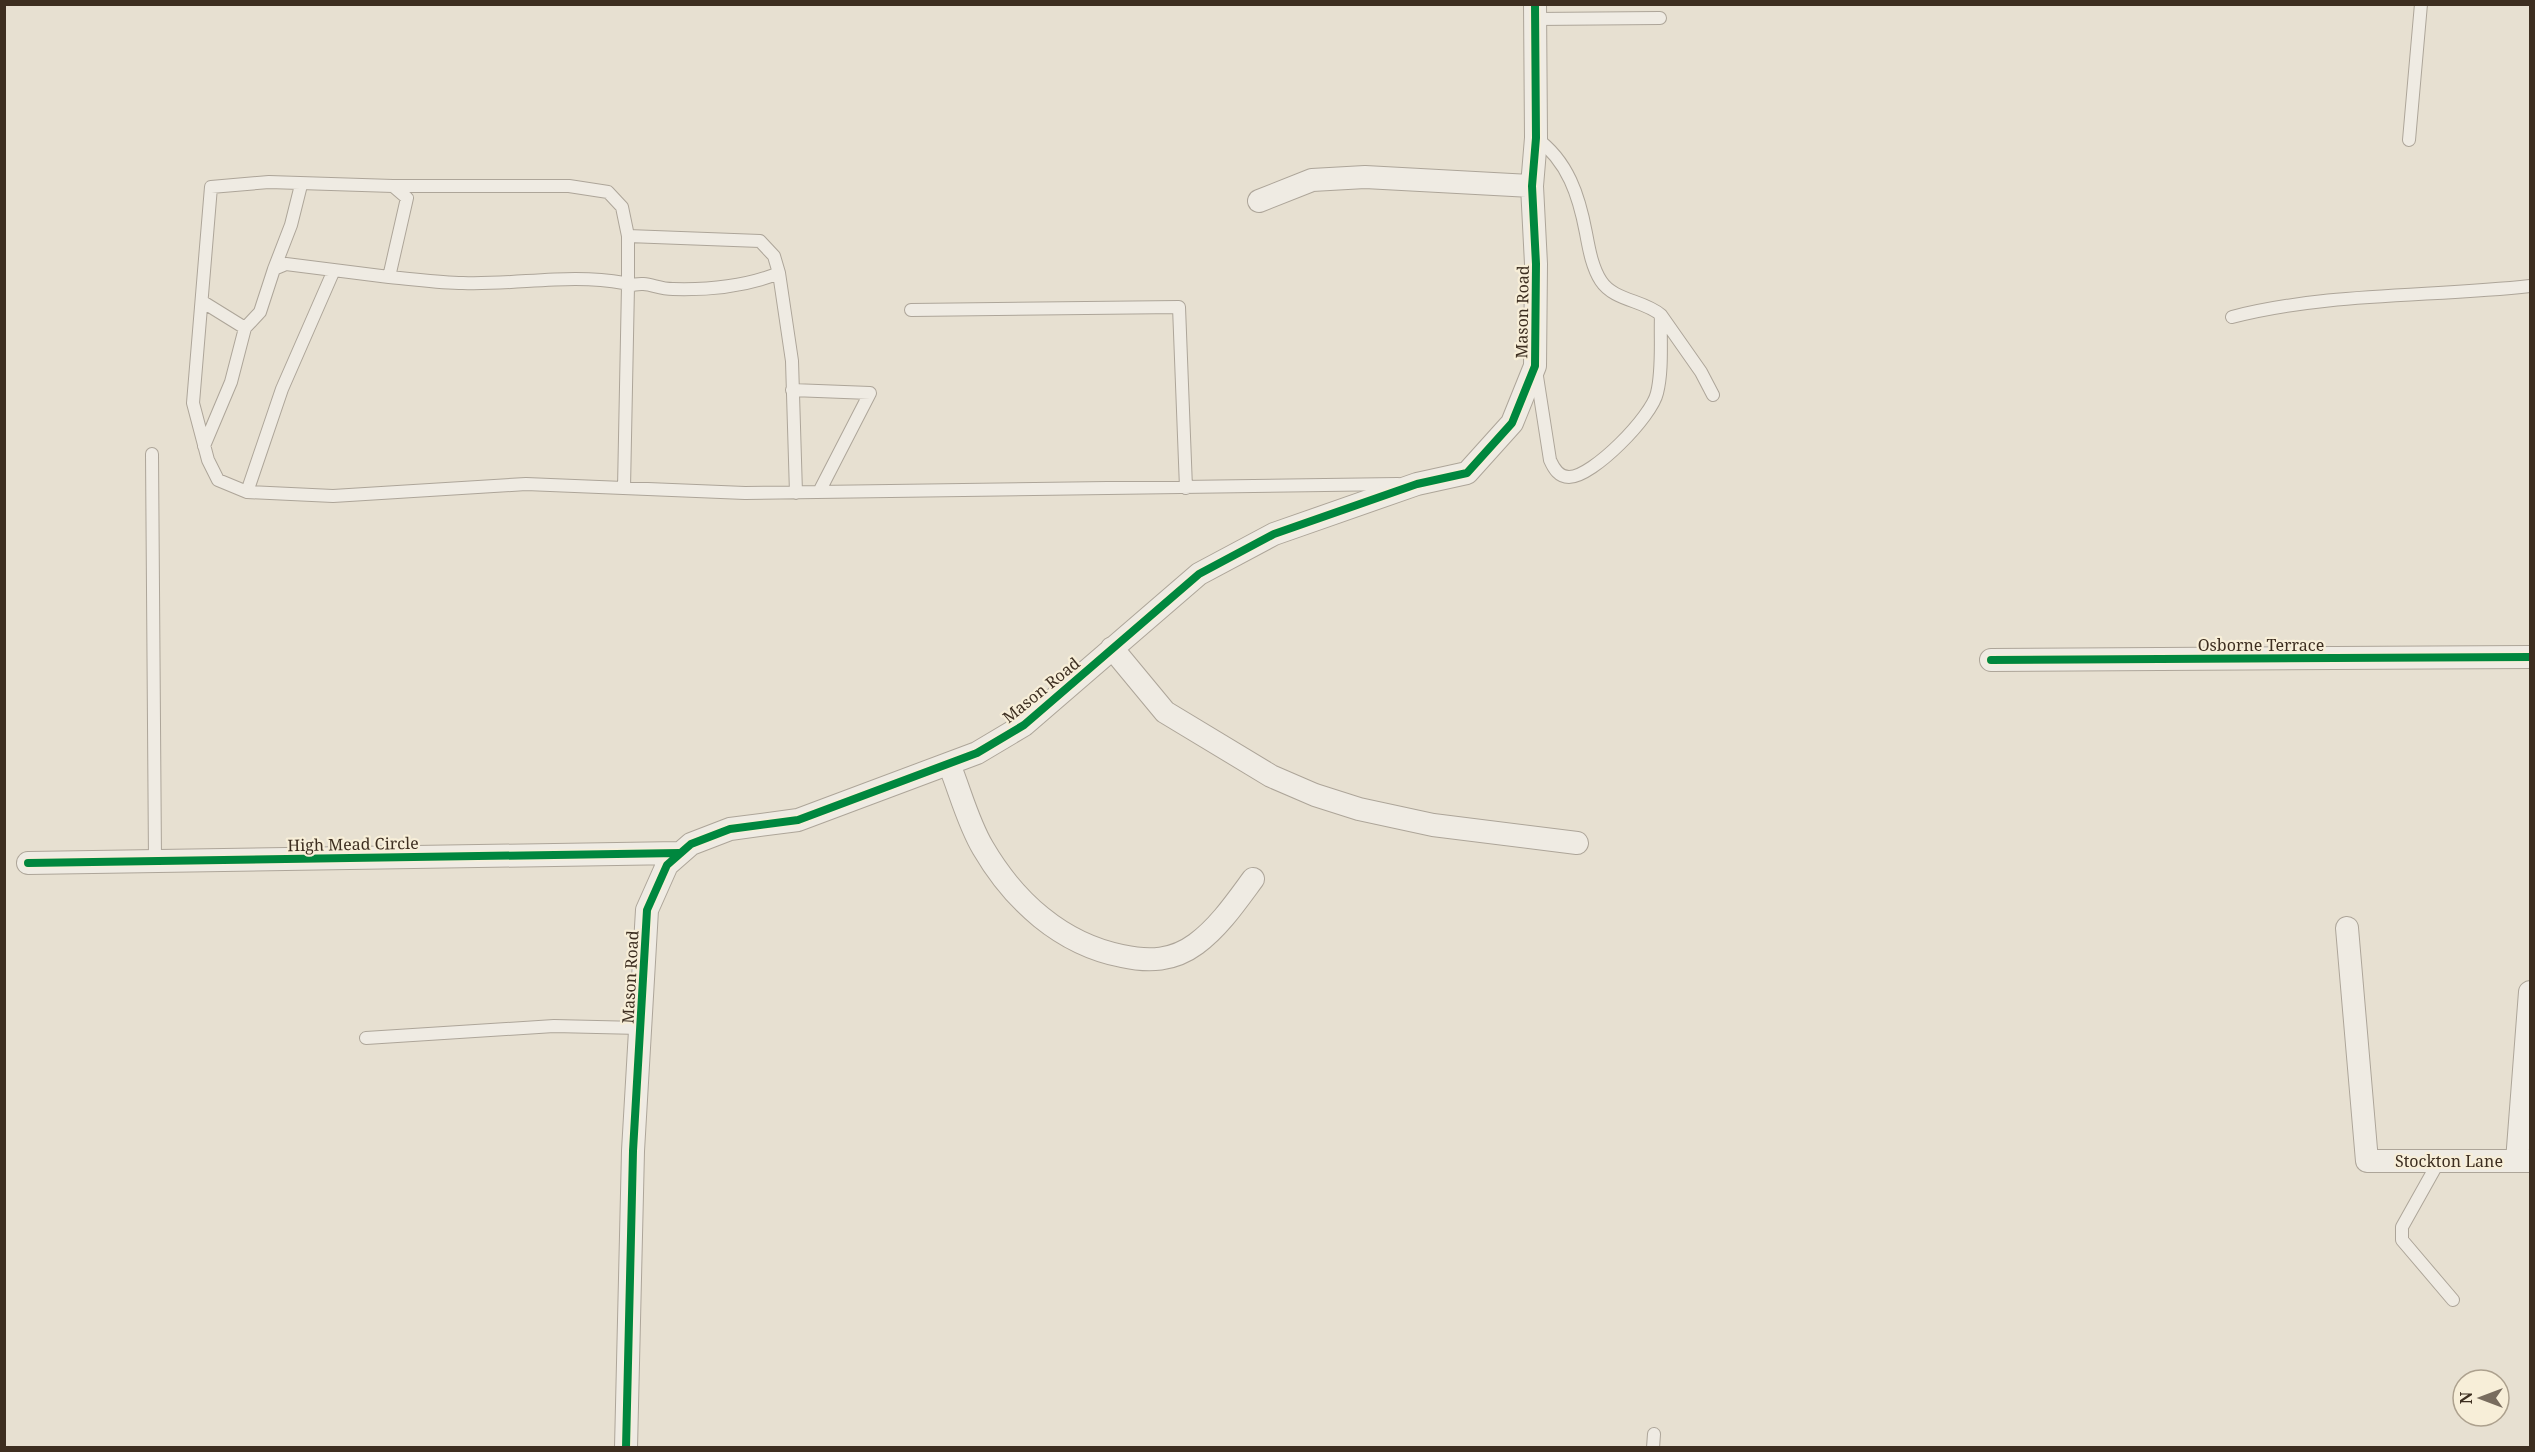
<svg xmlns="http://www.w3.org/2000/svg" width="2535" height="1452" viewBox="0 0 2535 1452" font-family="'Noto Serif',serif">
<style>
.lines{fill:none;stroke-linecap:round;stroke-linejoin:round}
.service-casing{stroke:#ada599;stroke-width:14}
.minor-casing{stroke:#ada599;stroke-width:24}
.service{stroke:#efebe3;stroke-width:12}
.minor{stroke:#efebe3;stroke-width:22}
.cycleway-casing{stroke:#f7eed8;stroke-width:11}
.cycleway{stroke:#00873e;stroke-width:8}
.labels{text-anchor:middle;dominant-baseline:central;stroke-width:4.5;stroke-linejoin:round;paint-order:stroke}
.street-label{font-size:16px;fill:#3d2e20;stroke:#f7eed8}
</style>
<rect width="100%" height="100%" fill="#e7e0d1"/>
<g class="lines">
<g class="service-casing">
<path id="service" d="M1535 19 1660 18
M1536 138C1568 161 1579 196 1586 233 1589 249 1592 267 1601 281 1614 301 1644 300 1661 315L1701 372 1713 395
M2409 140 2421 4
M393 186H569L608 192 622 207 628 236
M628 236 760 241 774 256 779 273C747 286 708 290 673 289 654 289 649 280 628 286Z
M274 269 291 225 301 185
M779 273 792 361 796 493
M203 302 245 328 231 382 204 446
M911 310 1179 307 1186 488
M2232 317C2329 292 2432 297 2530 286
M245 328 260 312 274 269 286 264 389 277
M1536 370 1550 460C1554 469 1559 477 1569 477 1593 477 1652 416 1657 393 1663 369 1660 340 1661 315
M792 390 870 393 819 492
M152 454 155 860
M624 488 628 286 624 283C570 273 518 285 463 283 439 283 414 279 389 277L407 198 393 186 269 182 211 187 193 403 208 460 218 480 247 492 333 496 526 484 745 493 1398 484
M247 492 282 389 334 270
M366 1038 554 1026 640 1028
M2439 1161 2402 1227V1240L2453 1300
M1653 1448 1654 1434"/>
</g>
<g class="minor-casing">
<path id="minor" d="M1259 201 1312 180 1365 177 1532 186
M1112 648 1165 712 1271 776 1315 795 1359 809 1433 825 1577 843
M1991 660 2530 657
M949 764C960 791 968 823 983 848 1014 901 1061 944 1122 956 1149 962 1173 961 1196 944 1219 927 1236 902 1253 879
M28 863 679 853
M2347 928 2367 1161H2530
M2517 1161 2530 992
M626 1448 633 1151 647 910 667 865 691 844 730 829 798 820 977 753 1024 725 1199 574 1274 534 1417 484 1467 473 1512 423 1535 366 1536 264 1532 186 1536 138 1535 4"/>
</g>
<use href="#service" class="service"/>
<use href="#minor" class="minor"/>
<g class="cycleway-casing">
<path id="cycleway" d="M1991 660 2530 657
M28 863 679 853
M626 1448 633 1151 647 910 667 865 691 844 730 829 798 820 977 753 1024 725 1199 574 1274 534 1417 484 1467 473 1512 423 1535 366 1536 264 1532 186 1536 138 1535 4"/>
</g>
<use href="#cycleway" class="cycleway"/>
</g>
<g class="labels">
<g class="street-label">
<text transform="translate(1522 312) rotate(-89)">Mason Road</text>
<text x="2261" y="645">Osborne Terrace</text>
<text transform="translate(1041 690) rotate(-39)">Mason Road</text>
<text transform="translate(353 844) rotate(-1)">High Mead Circle</text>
<text transform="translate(630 977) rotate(-87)">Mason Road</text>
<text x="2449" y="1161">Stockton Lane</text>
</g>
</g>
<rect width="2535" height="1452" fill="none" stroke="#3d2e20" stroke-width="12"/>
<g transform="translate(2481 1398) rotate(270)"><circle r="28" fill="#f7eed8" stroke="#ada18e" stroke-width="1.5"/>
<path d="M0-4.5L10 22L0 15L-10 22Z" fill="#786c5e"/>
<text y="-9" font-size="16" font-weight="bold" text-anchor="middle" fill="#3d2e20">N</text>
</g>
</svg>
